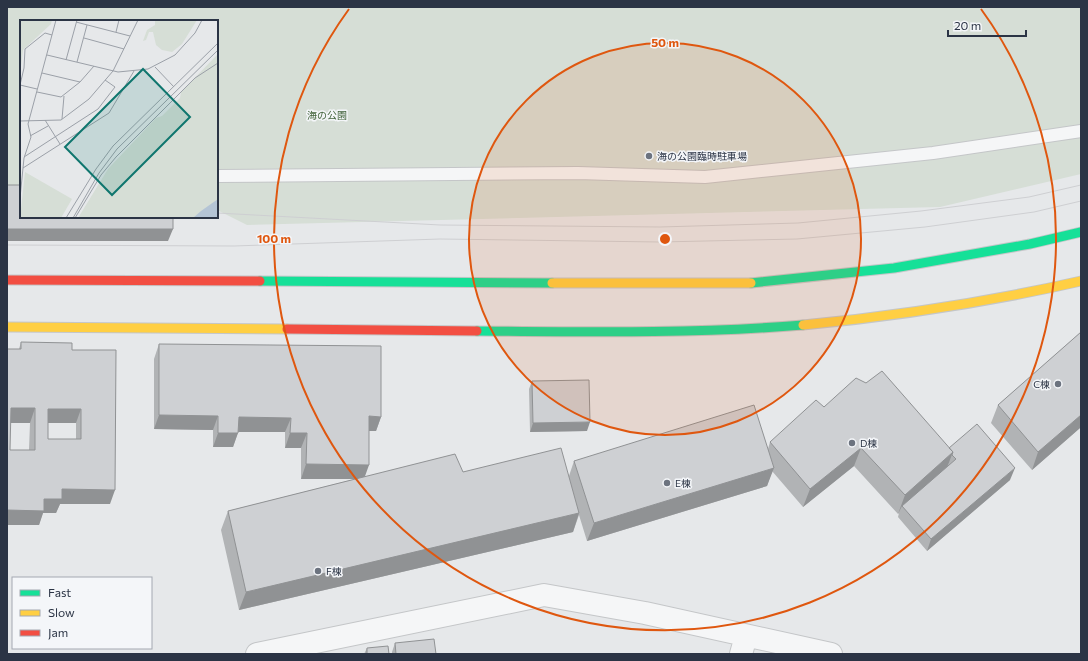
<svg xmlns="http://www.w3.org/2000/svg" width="1088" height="661" viewBox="0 0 1088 661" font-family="Commissioner,'Noto Sans JP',sans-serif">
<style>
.green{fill:#d6ded6}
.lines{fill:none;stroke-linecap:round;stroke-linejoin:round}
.lane-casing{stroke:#c4c6c8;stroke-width:14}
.street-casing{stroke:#c4c6c8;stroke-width:24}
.fast-casing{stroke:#c4c6c8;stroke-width:11}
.slow-casing{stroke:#c4c6c8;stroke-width:11}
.jam-casing{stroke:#c4c6c8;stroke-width:11}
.lane{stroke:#f5f6f7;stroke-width:12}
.street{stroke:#f5f6f7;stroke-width:22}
.fast{stroke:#16e098;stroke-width:9}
.slow{stroke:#ffcf43;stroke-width:9}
.jam{stroke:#f24e42;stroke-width:9}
.tram{stroke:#cecfd2;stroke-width:1}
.wall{fill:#b1b3b5;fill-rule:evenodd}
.shaded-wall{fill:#909294}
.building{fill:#ced0d3;stroke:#909294;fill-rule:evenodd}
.ring{fill:none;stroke:#df570f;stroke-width:2}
.poi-dot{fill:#6c737f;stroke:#f4f6f9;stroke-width:1.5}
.labels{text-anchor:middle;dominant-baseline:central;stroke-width:3;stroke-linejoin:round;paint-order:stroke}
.park-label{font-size:10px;fill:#3f6138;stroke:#f4f6f9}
.poi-label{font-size:10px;fill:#2b3445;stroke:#f4f6f9;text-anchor:start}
.inset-road{fill:none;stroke:#9ba0a8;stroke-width:1}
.view{fill:#0f766e;fill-opacity:0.15;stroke:#0f766e;stroke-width:2}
.inset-edge{fill:none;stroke:#2b3445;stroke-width:2}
.centre{fill:#df570f;stroke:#f4f6f9;stroke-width:2}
.ring-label{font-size:12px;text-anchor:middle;font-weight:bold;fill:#df570f;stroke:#f4f6f9;stroke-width:3;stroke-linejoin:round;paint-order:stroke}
</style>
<rect width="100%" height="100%" fill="#e6e8ea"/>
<path class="green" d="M7 7H1081V174L940 207 247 225 217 210V21H21V201H7Z"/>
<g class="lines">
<g class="lane-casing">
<path id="lane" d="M217 176 578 173 705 177 933 153 1081 131"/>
</g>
<g class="street-casing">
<path id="street" d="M257 654 544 595 645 613 831 654
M741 654 746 636"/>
</g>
<g class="fast-casing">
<path id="fast" d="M260 281 552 283
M751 283 894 268 1030 244 1081 232
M477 331C586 332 694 334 803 325"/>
</g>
<g class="slow-casing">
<path id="slow" d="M552 283H751
M803 325C896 316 989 302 1081 281
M7 327 287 329"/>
</g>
<g class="jam-casing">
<path id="jam" d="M7 280 260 281
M287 329 477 331"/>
</g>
<use href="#lane" class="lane"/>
<use href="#street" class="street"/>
<use href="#fast" class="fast"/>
<use href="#slow" class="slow"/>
<use href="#jam" class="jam"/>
<path class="tram" d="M217 213 440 225 660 227 798 223 921 211 1029 197 1081 185
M7 245 234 246 440 239 660 242 797 239 925 227 1034 212 1081 201"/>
</g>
<path class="wall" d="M1081 332V430L1080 428 1032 470 991 423 998 405Z
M21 342 72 350 110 504H60L56 513H43L39 525H7V349H19ZM10 423H30L29 450H10ZM48 423H76V439H48Z
M159 344 381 417 376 431H369L364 477 463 472 569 476 574 461 768 449 770 442 824 407 949 448 1010 480 927 551 898 517 899 513 898 514 854 466 803 507 772 471 767 486 587 541 579 515 573 532 239 610 221 530 228 511 355 479H301V448H285V432H238L233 447H213V430L154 429V359Z
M532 381 587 431 530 432 529 389Z
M395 643 436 654H392V652Z
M367 648 389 654H364Z"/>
<path class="shaded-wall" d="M7 229H173L168 241H7Z
M11 408H35L30 423H7Z
M48 409H81L76 423H43Z
M159 415 218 416 213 430 154 429Z
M1081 415V425L1080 428 1032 470 1038 452Z
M369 416 381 417 376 431H364Z
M239 417 291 418 285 432H233Z
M590 422 587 431 530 432 533 423Z
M218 433H238L233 447H213Z
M290 433H307L301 448H285Z
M861 448 854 466 803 507 810 489Z
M953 452 946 470 902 506 898 514 905 495Z
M306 464 369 465 364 479H301Z
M774 468 767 486 587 541 594 523Z
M1015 468 1010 480 927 551 931 539Z
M62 489 115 490 110 504H60L56 513H43L39 525H7V510L44 499Z
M579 513 573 532 239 610 246 592Z"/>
<path class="building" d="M7 185H21V217H173V229H7Z
M1081 332V415L1038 452 998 405Z
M21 342 72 343V350H116L115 490 62 489V499H44V511L7 510V349H21ZM11 408H35V450H10ZM48 409H81V439H48Z
M159 344 381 346V417L369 416V465L306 464 307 433H290L291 418 239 417 238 433H218V416L159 415Z
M882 371 953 452 905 495 861 448 810 489 770 442 816 400 824 407 856 378 866 383Z
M589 380 590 422 533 423 532 381Z
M754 405 774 468 594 523 574 461Z
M977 424 1015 468 931 539 902 506 956 459 952 455 953 452 949 448Z
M561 448 579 513 246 592 228 511 455 454 463 472Z
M434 639 436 654H396L395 643Z
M388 646 389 654H367V648Z"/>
<circle cx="665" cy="239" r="196" fill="#df570f" fill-opacity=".12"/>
<g class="ring">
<circle cx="665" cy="239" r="196"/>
<path d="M981 9A391 391 0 1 1 349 9"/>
</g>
<g class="poi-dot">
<circle cx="649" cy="156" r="4"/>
<circle cx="1058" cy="384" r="4"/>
<circle cx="852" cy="443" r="4"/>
<circle cx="667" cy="483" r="4"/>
<circle cx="318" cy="571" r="4"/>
</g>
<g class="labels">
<g class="park-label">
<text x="327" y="115">海の公園</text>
</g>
<g class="poi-label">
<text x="657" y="156">海の公園臨時駐車場</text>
<text x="1050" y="384" text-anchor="end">C棟</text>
<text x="860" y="443">D棟</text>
<text x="675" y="483">E棟</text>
<text x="326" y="571">F棟</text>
</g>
</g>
<g transform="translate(20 20)">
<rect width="198" height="198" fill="#e6e8ea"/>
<path d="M0 0H32L31 4 3 30 0 55ZM135 0H177L162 24 152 32 142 30 136 25 133 12H129L126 20 123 21 127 10 135 5ZM198 34V184L181 198H58L88 149 136 98 142 96 160 78 161 72ZM5 152 52 179 41 198H0Z" fill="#d6ded6"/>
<path d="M198 179V198H173L181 191Z" fill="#b4c4d5"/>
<path class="inset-road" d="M56 2 110 16M96 12 99 0M64 18 104 29M27 35 98 52 128 49 155 35 175 13 182 0M46 40 57 0M57 42 67 5M135 47 154 67M22 53 60 62M0 65 4 48 5 29 25 13 32 15M0 65 17 69M17 72 41 77 60 62 74 46M42 99 44 76M25 100 40 124M0 101 41 100 69 79 93 51 118 0M10 116 28 106M4 137 78 89 95 67 85 60M3 148 89 93 114 51M0 178 4 138 11 117 8 104 36 0M46 198 76 149 93 126 198 23M53 198 79 153 97 129 198 30M55 198 81 155 96 137 175 58 198 43"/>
<path class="view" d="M123 49 170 97 92 175 45 127Z"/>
<rect width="198" height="198" class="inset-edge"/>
</g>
<circle cx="665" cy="239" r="6" class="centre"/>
<g class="ring-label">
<text x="665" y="47">50 m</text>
<text x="274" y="243">100 m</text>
</g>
<rect width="1088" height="661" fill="none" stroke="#2b3445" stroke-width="16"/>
<rect x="12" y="577" width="140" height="72" fill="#f4f6f9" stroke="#a4a8b1"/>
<rect x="20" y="590" width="20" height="6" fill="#16e098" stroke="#a4a8b1"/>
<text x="48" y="597" font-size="12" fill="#2b3445">Fast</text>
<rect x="20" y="610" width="20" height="6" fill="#ffcf43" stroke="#a4a8b1"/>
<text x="48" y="617" font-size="12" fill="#2b3445">Slow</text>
<rect x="20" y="630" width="20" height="6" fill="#f24e42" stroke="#a4a8b1"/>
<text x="48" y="637" font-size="12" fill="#2b3445">Jam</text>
<path d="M948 30v6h78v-6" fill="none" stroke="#2b3445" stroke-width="2"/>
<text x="954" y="30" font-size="12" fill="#2b3445" stroke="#f4f6f9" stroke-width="3" paint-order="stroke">20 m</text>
</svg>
